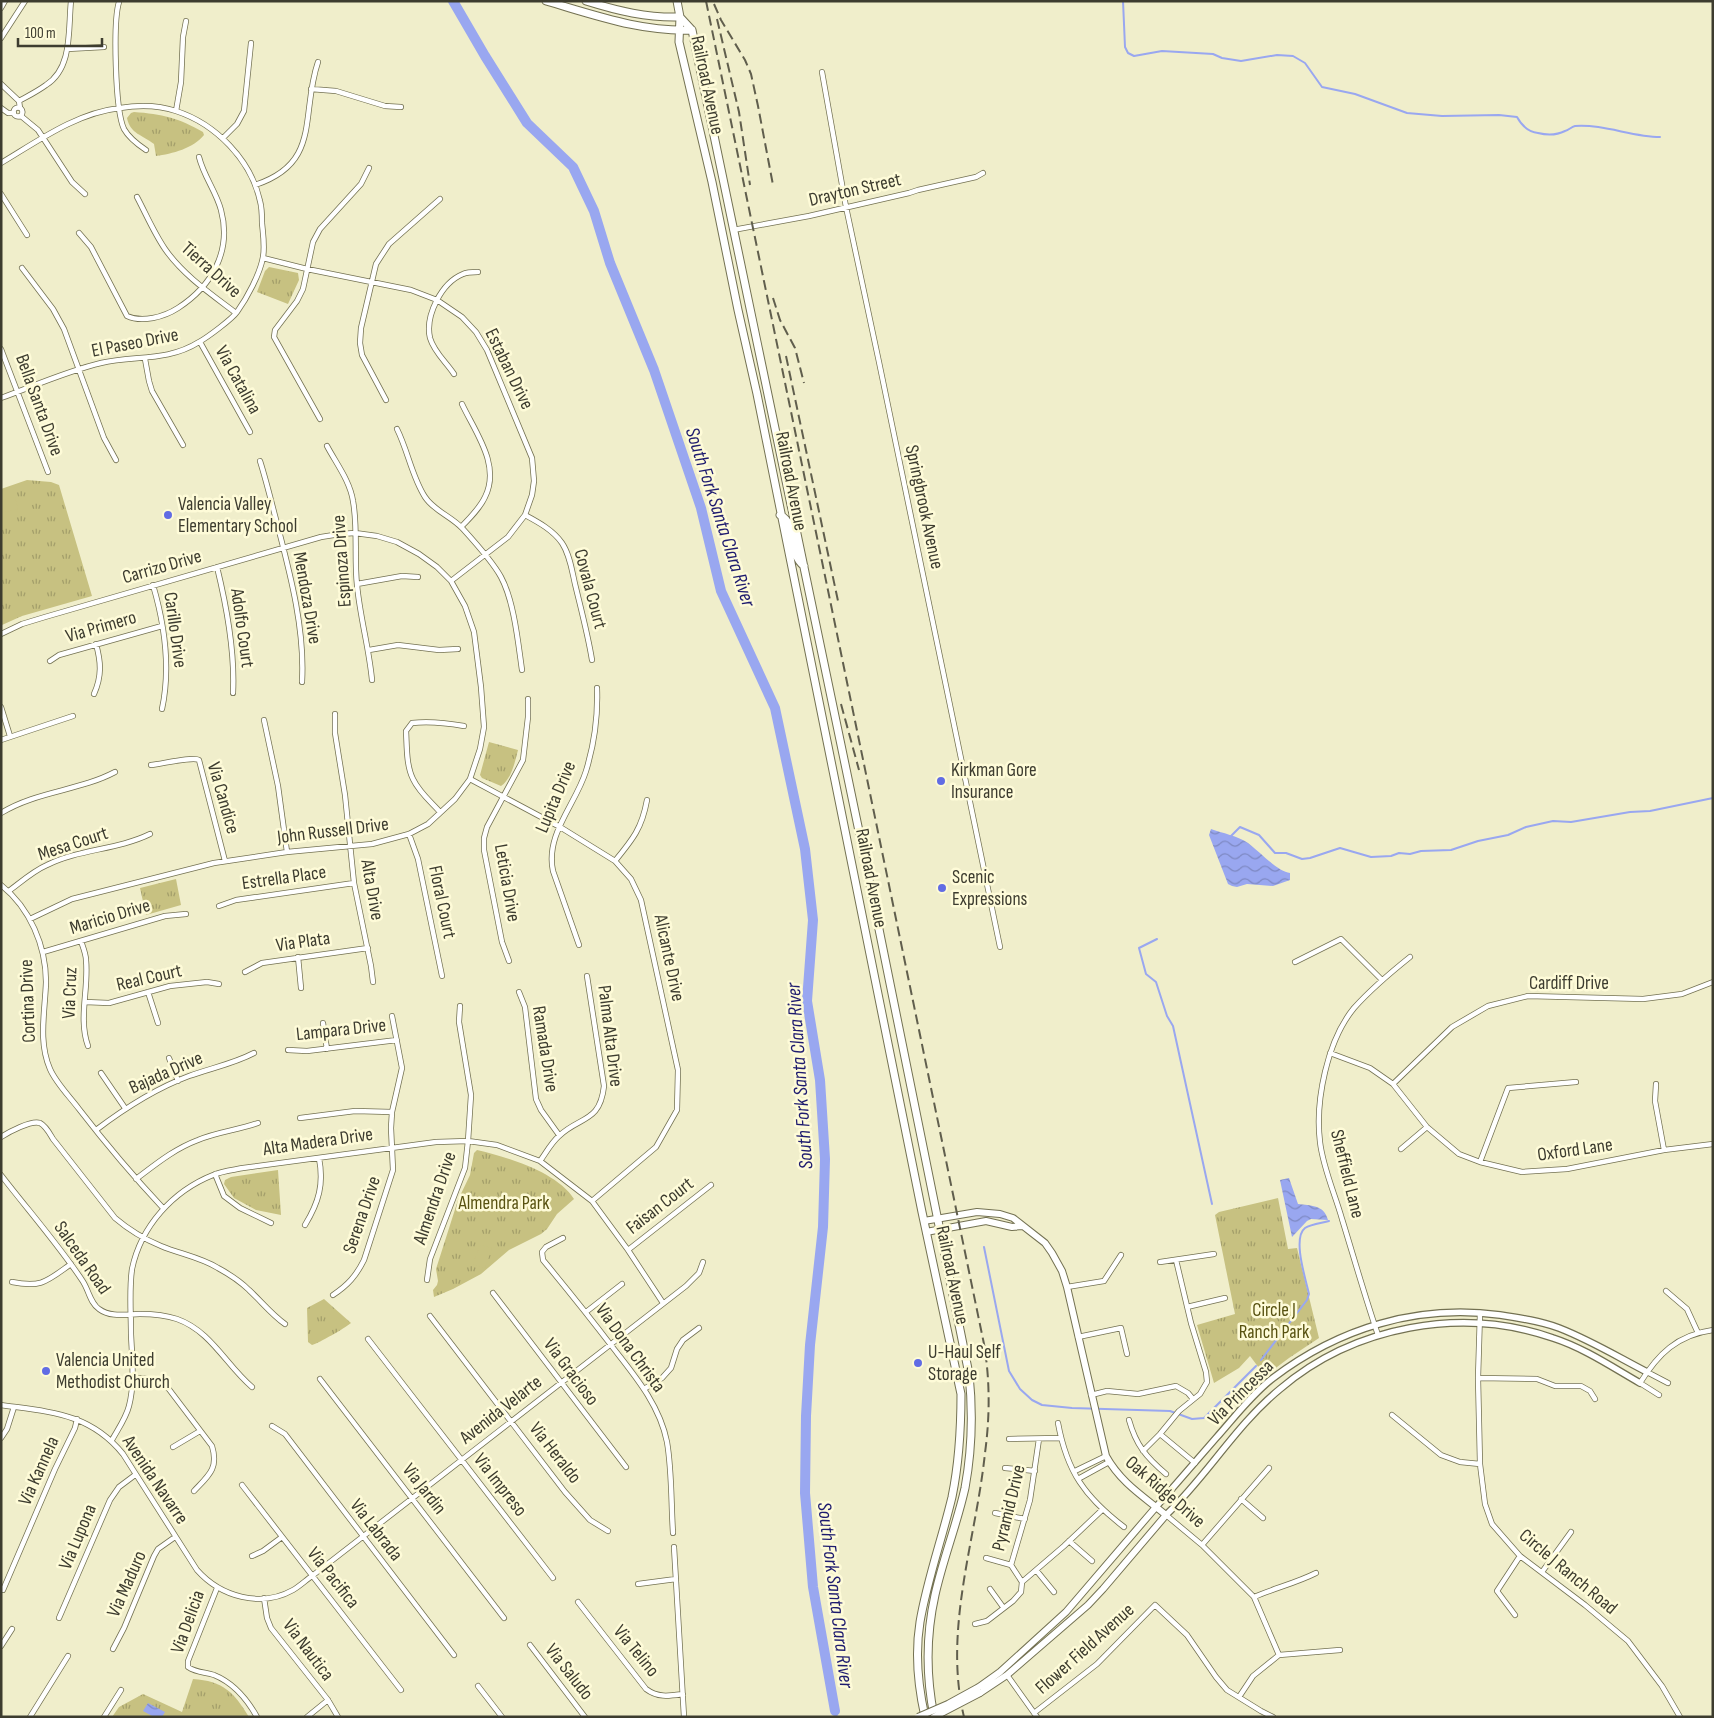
<svg xmlns="http://www.w3.org/2000/svg" width="1714" height="1718" viewBox="0 0 1714 1718" font-family="'Sofia Sans Condensed',sans-serif">
<style>
.grass{fill:url(#grass-tufts)}
.pitch{fill:#c7c181}
.water{fill:url(#water-waves)}
.lines{fill:none;stroke-linecap:round;stroke-linejoin:round}
.stream{stroke:#99a7f0;stroke-width:2}
.river{stroke:#99a7f0;stroke-width:10}
.minor-casing{stroke:#737152;stroke-width:6}
.tertiary-casing{stroke:#737152;stroke-width:8}
.secondary-casing{stroke:#737152;stroke-width:8}
.primary-casing{stroke:#737152;stroke-width:9}
.minor{stroke:#fff;stroke-width:4.5}
.tertiary{stroke:#fff;stroke-width:5.5}
.secondary{stroke:#fff;stroke-width:6}
.primary{stroke:#fff;stroke-width:7}
.rail{stroke:#605e4d;stroke-width:2;stroke-dasharray:10 5;stroke-linecap:butt}
.secondary-bridge-casing{stroke:#737152;stroke-width:8;stroke-linecap:butt}
.secondary-bridge{stroke:#fff;stroke-width:6}
.poi-dot{fill:#616ce4;stroke:#fefbd8;stroke-width:2}
.labels{text-anchor:middle;dominant-baseline:central;stroke-width:5;stroke-linejoin:round;paint-order:stroke}
.street-label{font-size:19px;fill:#3d3c2f;stroke:#fefbd8}
.poi-label{font-size:19px;fill:#3d3c2f;stroke:#fefbd8;text-anchor:start}
.park-label{font-size:19px;fill:#585211;stroke:#fefbd8}
.water-label{font-size:20px;font-style:italic;fill:#1e1b6e;stroke:#fefbd8}
</style>
<defs>
<pattern id="grass-tufts" width="24" height="20" patternUnits="userSpaceOnUse" patternTransform="scale(1.25)"><rect width="24" height="20" fill="#c7c181"/><path d="M3 7l-1-3M5 7V3M7 7l1-3M15 17l-1-3M17 17v-4M19 17l1-3" fill="none" stroke="#a39e6a"/></pattern>
<pattern id="water-waves" width="16" height="10" patternUnits="userSpaceOnUse" patternTransform="scale(1.25)"><rect width="16" height="10" fill="#99a7f0"/><path d="M0 5q4-4 8 0t8 0" fill="none" stroke="#7e89c3"/></pattern>
</defs>
<rect width="100%" height="100%" fill="#f0eecb"/>
<path class="grass" d="M134 112C162 114 179 118 203 132L204 135C194 148 172 154 156 156L154 144C143 135 130 134 127 118L131 113Z
M269 267 298 273 299 280 288 304 257 292 265 271Z
M27 480 51 482 59 485 92 596 22 616 2 625 1 489Z
M489 742 518 750C515 762 511 780 501 786L482 778 480 775Z
M176 879 181 905 146 915 140 888Z
M477 1150C507 1157 557 1172 574 1199L557 1214 547 1229 541 1234 509 1250 481 1274 453 1289 434 1297 433 1290 437 1285 438 1281 436 1269 458 1200 470 1175 474 1153Z
M278 1170 281 1215 256 1210 234 1198 224 1184 225 1180 231 1177Z
M1278 1198 1288 1249 1297 1248 1319 1338 1289 1358 1265 1376 1250 1356 1239 1368 1214 1383 1197 1325 1235 1314 1215 1215 1219 1212Z
M324 1299 351 1323C345 1328 319 1343 312 1345L308 1342 307 1308Z
M193 1679C223 1681 234 1692 249 1717H112L119 1707 143 1694 182 1712Z"/>
<path class="pitch" d="M15 497 18 509 1 513V500Z
M480 1245 492 1248 485 1268 473 1264Z"/>
<path class="water" d="M1211 829C1222 833 1238 836 1248 843 1259 851 1278 872 1290 873V880L1273 886 1247 884 1237 887 1232 886 1228 884 1209 835Z
M1289 1178 1298 1204C1310 1206 1324 1204 1328 1220L1311 1219 1307 1221 1292 1237 1280 1180Z
M148 1703 165 1712 162 1717H154L143 1711Z"/>
<g class="lines">
<path class="stream" d="M1123 1 1125 47 1128 53 1134 56 1162 51 1213 54 1222 58 1241 61 1277 55 1293 56 1305 63 1322 87 1355 94 1407 113 1442 116 1499 115 1517 117C1522 126 1528 132 1538 133 1546 135 1557 135 1565 131 1569 130 1571 127 1575 126 1604 124 1632 137 1660 137
M1229 838 1240 827 1259 835 1275 853H1286L1302 859 1310 858 1340 848 1371 857 1391 856 1399 853 1410 854 1421 851 1451 850 1478 841 1508 835 1526 827 1553 821 1571 822 1630 812 1650 811 1713 798
M1157 939 1139 948 1146 974 1156 982 1167 1016 1173 1026 1212 1204
M984 1247 1009 1371 1020 1389 1032 1400 1042 1405 1072 1408 1170 1411 1192 1419 1204 1418 1256 1366
M1261 1360 1307 1300 1309 1294C1306 1280 1292 1238 1305 1228 1311 1224 1322 1223 1329 1221
M835 1711 837 1717"/>
<path class="river" d="M453 1 485 56 527 123 573 167 594 211 610 263 654 370 701 508 721 591 775 708 805 849 813 920 807 1001 820 1080 825 1159 823 1227 810 1345 806 1416 805 1493 813 1587 835 1711"/>
<g class="minor-casing">
<path id="minor" d="M119 2C113 22 115 110 124 129 129 138 137 144 146 150
M1 8 5 1
M1 38 25 1
M67 49 104 47
M822 72 846 207 879 362 1000 947
M1 84 19 101 20 108
M311 89 336 91 385 106 401 107
M19 101C28 96 38 91 46 85 73 68 68 29 71 1
M13.5 112a4.5 4.5 0 1 1 9 0a4.5 4.5 0 1 1-9 0Z
M1 108 8 113H14
M176 111 181 82 183 37 186 21
M21 116 38 130 72 182 85 194
M223 138 237 124 244 111 251 43
M1 163C38 141 76 113 120 108 138 105 158 105 176 111 216 124 251 160 260 201 262 208 262 216 262 223 263 234 265 246 263 257 260 274 247 298 237 312 232 319 208 337 199 342 167 362 135 355 101 363 67 371 34 386 1 398
M255 185C322 163 300 115 318 62
M1 194 27 235
M137 197C146 214 154 233 165 249 183 275 211 294 236 313
M733 230 809 216 909 193 918 190 976 177 983 173
M79 233 91 247 127 316C142 323 164 317 178 308 212 286 232 251 221 210 216 191 204 177 199 157
M263 258 307 269 411 290 437 300 462 317 476 332 487 350 532 458 534 481 532 495 525 515 508 537 451 581
M22 268 53 309 64 329 104 438 116 460
M200 342 250 432
M1 349 48 472
M145 359 149 381 152 391 183 445
M454 374C446 362 434 352 430 338 425 316 441 283 463 274 467 272 473 272 478 272
M386 400 362 355 360 343 361 328 376 264 389 244 440 199
M320 419 274 337 275 330 297 301 303 289 313 242 320 229 361 184 369 168
M397 429C408 451 412 477 425 497 434 511 451 516 463 529 473 540 494 564 501 577 514 601 518 642 522 670
M327 446C336 463 350 481 353 501 358 528 354 558 357 585 360 617 369 648 372 680
M260 461C267 483 272 505 278 527 291 577 305 631 302 682
M525 515C538 522 553 530 562 543 570 555 572 571 575 584 581 609 588 635 592 660
M461 527C470 518 480 508 485 497 501 465 475 432 462 404
M217 567C226 604 235 655 233 693
M357 584 402 576 418 577
M153 585C165 626 171 667 162 709
M1 634 22 624 45 617 321 537 340 534 355 533 377 536 397 542 419 554 437 567 451 581 465 606 474 632 481 687 484 727 480 749 470 779 455 799 428 824 409 834 372 844 287 852 214 863 72 899 30 919
M369 650 398 645 439 650 458 649
M50 661 59 655 162 626
M94 694C102 676 101 662 96 644
M1 707 10 736
M335 714V733L345 795 354 883 371 966 373 982
M264 720 278 786 287 852
M1 740 73 716
M151 765C162 764 193 756 199 760L225 861
M470 779 560 827 615 861 631 879 641 900 678 1070 677 1110 656 1147 592 1201
M440 812C431 802 419 792 413 779 406 765 407 746 406 731L412 723C429 721 447 723 464 726
M1 813C37 791 79 791 115 772
M409 834 418 859 442 976
M615 861C633 839 642 828 647 800
M1 885C30 908 46 946 46 982 45 1012 38 1041 50 1069 56 1083 70 1097 79 1109 106 1144 133 1176 163 1208
M9 891C21 882 33 871 47 865 79 849 117 850 150 834
M219 906 236 900 354 883
M81 941C83 947 86 954 86 960 89 989 78 1018 88 1046
M579 945 553 871C545 834 576 804 586 771 594 745 598 714 597 688
M43 952 165 916 186 914
M298 957 301 988
M509 961 502 942 484 850V838L487 827 523 760 528 717V699
M1295 962 1341 939 1381 979
M245 972 262 963 368 948
M148 992 158 1023
M519 992 525 1007 536 1099 541 1110 559 1135
M85 1002 109 1003 170 986 207 982 219 984
M323 1023 327 1049
M288 1050 307 1051 397 1040
M1330 1053 1370 1068 1393 1084 1427 1127 1459 1154 1480 1162 1522 1172 1567 1169 1664 1150 1713 1144
M169 1058 178 1081
M101 1073 125 1108
M1393 1084 1452 1027 1488 1006 1528 996 1643 999 1682 994 1713 982
M1656 1084 1655 1101 1664 1150
M300 1118 355 1111 392 1112
M96 1130C125 1108 154 1089 189 1076 211 1068 233 1064 254 1053
M1 1137C9 1132 31 1120 40 1123 46 1126 50 1134 53 1139L115 1218C129 1230 144 1239 161 1246 180 1254 200 1257 218 1268 229 1274 240 1281 249 1290 262 1302 271 1314 285 1324
M1401 1149 1427 1127
M540 1161C546 1153 551 1143 559 1136 580 1116 600 1123 604 1086L587 976
M1480 1162 1508 1088 1576 1082
M215 1174 224 1196 240 1208 271 1223
M1 1175C28 1210 58 1244 82 1280 89 1290 90 1303 99 1309 111 1318 127 1314 140 1314 153 1314 165 1315 177 1319 211 1331 226 1365 252 1387
M136 1179C156 1164 174 1149 198 1140 217 1132 238 1130 258 1123
M305 1225C319 1202 324 1184 319 1158
M563 1238 546 1247 542 1252 543 1260C567 1289 591 1319 614 1349 636 1377 660 1406 667 1442 672 1471 671 1503 673 1533
M628 1250 711 1185
M1160 1262 1214 1254
M427 1280 430 1259 465 1168 468 1141 471 1095 459 1022 460 1006
M12 1282C42 1288 47 1281 71 1264
M1067 1287 1104 1281 1121 1255
M1666 1291 1687 1309 1698 1333
M493 1293 626 1467
M333 1295C348 1285 356 1276 364 1260L393 1170 391 1128 392 1112 402 1068 392 1016
M1187 1307 1225 1298
M586 1312 622 1284
M1480 1313 1478 1378 1480 1464 1485 1504 1492 1524 1520 1556 1585 1605 1628 1641 1662 1686 1680 1717
M430 1316 565 1492 590 1520 608 1531
M1378 1335C1365 1297 1354 1258 1342 1219 1335 1194 1323 1168 1320 1142 1315 1101 1327 1041 1354 1008 1371 989 1390 973 1410 957
M1078 1337 1121 1328 1127 1354
M368 1339 553 1578
M1647 1372 1668 1383
M132 1378C147 1378 156 1379 168 1388L212 1446C219 1469 208 1476 194 1491
M1478 1378 1537 1379 1555 1386H1581L1590 1391 1595 1399
M320 1379 504 1618
M644 1389 662 1378 671 1368 677 1349 683 1340 699 1328
M1091 1395 1107 1391 1138 1394 1176 1386 1188 1393 1193 1399
M1659 1395 1640 1383C1658 1354 1677 1335 1713 1330
M1 1405C50 1412 90 1413 123 1454L197 1570C221 1597 261 1608 293 1590 300 1586 306 1580 312 1576L686 1286 699 1273 703 1262
M1392 1415 1441 1455 1460 1462 1480 1464
M1129 1420C1136 1445 1146 1457 1166 1474
M1058 1423C1067 1472 1085 1497 1124 1527
M272 1426 285 1434 454 1655
M1160 1434 1195 1463
M1 1438 7 1429 14 1407
M1009 1439 1061 1438
M112 1440C118 1429 126 1418 129 1406 135 1383 132 1357 131 1334 131 1313 129 1290 132 1269 141 1226 173 1191 213 1175 222 1171 233 1170 243 1168L436 1142 468 1141 497 1145 540 1161 592 1201 628 1250 663 1303
M173 1447 200 1431
M1143 1451 1160 1434 1179 1411 1200 1394 1207 1382 1206 1372 1191 1323 1176 1260
M1005 1468 1035 1471
M1075 1471 1106 1456
M1078 1479 1109 1462
M242 1485 401 1690
M1241 1499 1263 1518
M995 1513 1025 1519
M1166 1515 1202 1545 1254 1597 1279 1655
M1069 1541 1092 1561
M1202 1545 1269 1468
M674 1547 684 1717
M252 1556 263 1551 282 1537
M986 1558 1011 1565
M1036 1570 1054 1592
M1542 1572 1571 1532
M1022 1582 1011 1565 1030 1500 1039 1439
M638 1584 676 1579
M217 1588 188 1661V1667C197 1673 205 1672 214 1675 234 1683 247 1699 257 1717
M990 1589 1003 1607
M3 1590 55 1469 75 1428 77 1419
M1254 1597C1275 1588 1296 1583 1316 1573
M264 1598 267 1618 271 1628 328 1700 338 1717
M578 1602 646 1689C658 1698 669 1696 683 1694
M1515 1615 1497 1591 1520 1556
M59 1618 110 1500 119 1487 135 1475
M975 1624 987 1621 1013 1601 1021 1592 1022 1582 1064 1546 1102 1510
M530 1645 585 1717
M1 1646 12 1629
M113 1649 124 1628 154 1556 158 1549 175 1537
M1007 1675 1037 1717
M478 1686 502 1717
M1239 1697 1253 1676 1279 1655 1340 1650
M1034 1713 1097 1664 1155 1605 1187 1635 1216 1677 1227 1690 1261 1711 1273 1717
M30 1717 68 1656
M104 1717 121 1690
M307 1717 328 1700"/>
</g>
<g class="tertiary-casing">
<path id="tertiary" d="M1156 1507C1176 1484 1196 1461 1216 1438 1234 1418 1251 1395 1273 1378 1339 1328 1417 1304 1500 1315 1520 1318 1540 1321 1559 1328 1590 1340 1618 1357 1647 1372
M1166 1515C1207 1476 1236 1425 1280 1389 1354 1326 1461 1306 1553 1338 1584 1348 1612 1367 1640 1383"/>
</g>
<g class="secondary-casing">
<path id="secondary" d="M924 1221 977 1212 1000 1214 1013 1218 1045 1243 1052 1253 1062 1271 1067 1287 1106 1456C1121 1483 1143 1496 1166 1515L1103 1589 1088 1605 1007 1675 980 1693
M926 1232 986 1221 1012 1227 1022 1226
M979 1687 1000 1672 1066 1612 1156 1507"/>
</g>
<g class="primary-casing">
<path id="primary" d="M546 1C595 15 641 32 692 30
M586 1C618 11 647 18 680 17
M677 1 680 17 679 42 712 182 738 310 757 394 922 1212 961 1394C961 1429 959 1463 952 1497 942 1539 927 1580 920 1622 915 1653 918 1686 925 1717
M680 17 692 30 865 860 969 1374C973 1412 972 1450 965 1488 957 1524 943 1559 935 1595 926 1635 926 1676 934 1716
M780 515C798 524 787 553 804 566"/>
</g>
<use href="#minor" class="minor"/>
<use href="#tertiary" class="tertiary"/>
<use href="#secondary" class="secondary"/>
<use href="#primary" class="primary"/>
<path class="rail" d="M706 1 984 1344C990 1380 990 1416 985 1453 976 1540 943 1629 964 1717
M714 4 721 20 745 60 751 74 758 106 773 185
M717 19 739 112 750 185
M773 298 780 320 795 348 804 383
M786 356 838 601
M841 704 859 770"/>
<g class="secondary-bridge-casing">
<path id="secondary-bridge" d="M918 1717 948 1704 979 1687
M934 1717 980 1693"/>
</g>
<use href="#secondary-bridge" class="secondary-bridge"/>
</g>
<g class="poi-dot">
<circle cx="168" cy="515" r="5"/>
<circle cx="941" cy="781" r="5"/>
<circle cx="942" cy="888" r="5"/>
<circle cx="918" cy="1363" r="5"/>
<circle cx="46" cy="1371" r="5"/>
</g>
<g class="labels">
<g class="street-label">
<text transform="translate(707 85) rotate(78)">Railroad Avenue</text>
<text transform="translate(855 190) rotate(-13)">Drayton Street</text>
<text transform="translate(211 270) rotate(42)">Tierra Drive</text>
<text transform="translate(135 343) rotate(-11)">El Paseo Drive</text>
<text transform="translate(509 369) rotate(64)">Estaban Drive</text>
<text transform="translate(238 380) rotate(61)">Via Catalina</text>
<text transform="translate(39 405) rotate(70)">Bella Santa Drive</text>
<text transform="translate(791 481) rotate(79)">Railroad Avenue</text>
<text transform="translate(924 507) rotate(78)">Springbrook Avenue</text>
<text transform="translate(342 561) rotate(-94)">Espinoza Drive</text>
<text transform="translate(162 567) rotate(-16)">Carrizo Drive</text>
<text transform="translate(590 589) rotate(75)">Covala Court</text>
<text transform="translate(307 598) rotate(80)">Mendoza Drive</text>
<text transform="translate(101 627) rotate(-16)">Via Primero</text>
<text transform="translate(242 628) rotate(82)">Adolfo Court</text>
<text transform="translate(175 630) rotate(82)">Carillo Drive</text>
<text transform="translate(556 797) rotate(-67)">Lupita Drive</text>
<text transform="translate(223 798) rotate(74)">Via Candice</text>
<text transform="translate(333 831) rotate(-7)">John Russell Drive</text>
<text transform="translate(73 844) rotate(-18)">Mesa Court</text>
<text transform="translate(284 878) rotate(-8)">Estrella Place</text>
<text transform="translate(871 878) rotate(79)">Railroad Avenue</text>
<text transform="translate(507 883) rotate(80)">Leticia Drive</text>
<text transform="translate(372 890) rotate(80)">Alta Drive</text>
<text transform="translate(442 902) rotate(78)">Floral Court</text>
<text transform="translate(110 917) rotate(-17)">Maricio Drive</text>
<text transform="translate(303 942) rotate(-8)">Via Plata</text>
<text transform="translate(669 958) rotate(78)">Alicante Drive</text>
<text transform="translate(149 978) rotate(-13)">Real Court</text>
<text x="1569" y="983">Cardiff Drive</text>
<text transform="translate(70 993) rotate(-88)">Via Cruz</text>
<text transform="translate(28 1001) rotate(-92)">Cortina Drive</text>
<text transform="translate(341 1030) rotate(-6)">Lampara Drive</text>
<text transform="translate(610 1036) rotate(83)">Palma Alta Drive</text>
<text transform="translate(545 1049) rotate(81)">Ramada Drive</text>
<text transform="translate(166 1073) rotate(-24)">Bajada Drive</text>
<text transform="translate(318 1142) rotate(-8)">Alta Madera Drive</text>
<text transform="translate(1575 1150) rotate(-8)">Oxford Lane</text>
<text transform="translate(1347 1174) rotate(76)">Sheffield Lane</text>
<text transform="translate(435 1198) rotate(-71)">Almendra Drive</text>
<text transform="translate(660 1206) rotate(-38)">Faisan Court</text>
<text transform="translate(362 1215) rotate(-71)">Serena Drive</text>
<text transform="translate(82 1258) rotate(55)">Salceda Road</text>
<text transform="translate(952 1275) rotate(78)">Railroad Avenue</text>
<text transform="translate(630 1348) rotate(54)">Via Dona Christa</text>
<text transform="translate(571 1372) rotate(53)">Via Gracioso</text>
<text transform="translate(1241 1393) rotate(-45)">Via Princessa</text>
<text transform="translate(501 1410) rotate(-38)">Avenida Velarte</text>
<text transform="translate(555 1453) rotate(52)">Via Heraldo</text>
<text transform="translate(39 1471) rotate(-66)">Via Kannela</text>
<text transform="translate(155 1480) rotate(56)">Avenida Navarre</text>
<text transform="translate(500 1485) rotate(52)">Via Impreso</text>
<text transform="translate(424 1489) rotate(52)">Via Jardin</text>
<text transform="translate(1165 1492) rotate(41)">Oak Ridge Drive</text>
<text transform="translate(1009 1508) rotate(-76)">Pyramid Drive</text>
<text transform="translate(376 1530) rotate(52)">Via Labrada</text>
<text transform="translate(78 1537) rotate(-67)">Via Lupona</text>
<text transform="translate(1568 1572) rotate(40)">Circle J Ranch Road</text>
<text transform="translate(333 1578) rotate(52)">Via Pacifica</text>
<text transform="translate(127 1584) rotate(-66)">Via Maduro</text>
<text transform="translate(188 1622) rotate(-70)">Via Delicia</text>
<text transform="translate(1085 1649) rotate(-42)">Flower Field Avenue</text>
<text transform="translate(308 1650) rotate(53)">Via Nautica</text>
<text transform="translate(636 1651) rotate(51)">Via Telino</text>
<text transform="translate(569 1672) rotate(52)">Via Saludo</text>
</g>
<g class="poi-label">
<text x="178" y="504">Valencia Valley<tspan x="178" dy="22">Elementary School</tspan></text>
<text x="951" y="770">Kirkman Gore<tspan x="951" dy="22">Insurance</tspan></text>
<text x="952" y="877">Scenic<tspan x="952" dy="22">Expressions</tspan></text>
<text x="928" y="1352">U-Haul Self<tspan x="928" dy="22">Storage</tspan></text>
<text x="56" y="1360">Valencia United<tspan x="56" dy="22">Methodist Church</tspan></text>
</g>
<g class="park-label">
<text x="504" y="1203">Almendra Park</text>
<text x="1274" y="1310">Circle J<tspan x="1274" dy="22">Ranch Park</tspan></text>
</g>
<g class="water-label">
<text transform="translate(720 517) rotate(72)">South Fork Santa Clara River</text>
<text transform="translate(800 1076) rotate(-94)">South Fork Santa Clara River</text>
<text transform="translate(835 1595) rotate(83)">South Fork Santa Clara River</text>
</g>
</g>
<rect width="1714" height="1718" fill="none" stroke="#3d3c2f" stroke-width="5"/>
<path d="M18 38v8h84v-8" fill="none" stroke="#3d3c2f" stroke-width="2.5"/>
<text x="25" y="38" font-size="15" fill="#3d3c2f" stroke="#fefbd8" stroke-width="4" paint-order="stroke">100 m</text>
</svg>
